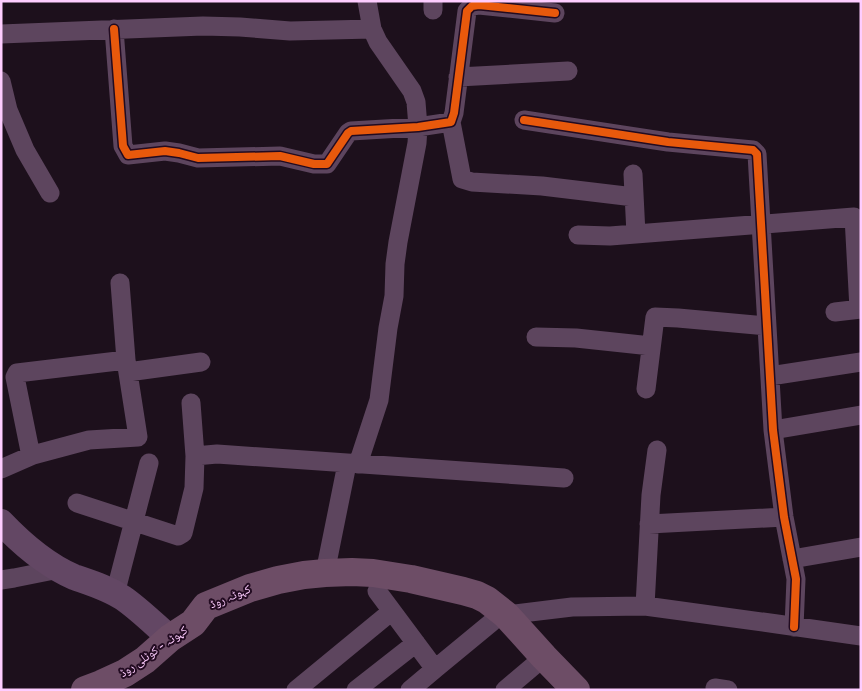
<svg xmlns="http://www.w3.org/2000/svg" width="862" height="691" viewBox="0 0 862 691" font-family="'Golos Text','Noto Naskh Arabic',sans-serif">
<style>
.lines{fill:none;stroke-linecap:round;stroke-linejoin:round}
.minor{stroke:#5d455e;stroke-width:19}
.secondary{stroke:#634764;stroke-width:26}
.primary{stroke:#6d4d66;stroke-width:28}
.cycleway-casing{stroke:#220b21;stroke-width:11}
.cycleway{stroke:#e8590c;stroke-width:8}
.labels{text-anchor:middle;dominant-baseline:central;stroke-width:4;stroke-linejoin:round;paint-order:stroke}
.street-label{font-size:12px;fill:#fecdff;stroke:#220b21}
</style>
<rect width="100%" height="100%" fill="#1d101c"/>
<g class="lines">
<path class="minor" d="M433 1V10
M114 29 123 146 128 155 165 151 179 153 198 158 280 156 314 164H327L348 133 351 131 418 127 451 122 454 113 467 11 472 6 479 5 555 13
M1 34 203 26 240 27 290 31 372 29
M458 77 568 71
M1 81 8 110 25 150 50 193
M524 120 668 142 753 150 757 154 773 430 784 517 796 579 794 627
M451 122 462 179 472 182 542 186 634 197
M633 174 636 234
M578 235 610 236 854 217 859 309
M835 312 861 309
M536 337 576 338 651 346
M128 372 201 362
M770 376 861 362
M646 389 655 317 678 318 767 326
M773 430 861 415
M31 456 15 377 17 373 126 360
M195 456 217 454 564 478
M358 464 379 400 388 328 394 296 395 264 398 242 417 143 418 127 416 102 412 91 378 42 372 29 367 1
M1 469 33 455 89 440 138 437 126 360 120 283
M77 503 178 536 183 533 194 488 195 456 191 403
M649 524 784 517
M792 559 861 547
M325 573 347 464
M1 580 14 578 59 569
M377 591 435 669 492 622
M115 594 149 463
M645 606 651 495 657 450
M506 615 572 607 645 606 777 624 861 636
M715 688 728 690
M296 690 392 611
M356 690 416 643
M410 690 435 669
M505 690 544 657"/>
<path class="secondary" d="M1 522C22 544 46 565 74 577 91 583 108 588 123 598 139 609 155 625 170 638"/>
<path class="primary" d="M85 690 101 684 125 673 145 660 170 638 193 623 206 606 250 588 278 580 304 575 325 573 352 572 373 573 411 579 463 591 477 595 487 600 506 615 544 657 576 690"/>
<g class="cycleway-casing">
<path id="cycleway" d="M114 29 123 146 128 155 165 151 179 153 198 158 280 156 314 164H327L348 133 351 131 418 127 451 122 454 113 467 11 472 6 479 5 555 13
M524 120 668 142 753 150 757 154 773 430 784 517 796 579 794 627"/>
</g>
<use href="#cycleway" class="cycleway"/>
</g>
<g class="labels">
<g class="street-label">
<text transform="translate(230 596) rotate(-23)">کہوٹہ روڈ</text>
<text transform="translate(153 651) rotate(-35)">کہوٹہ - کوٹلی روڈ</text>
</g>
</g>
<rect width="862" height="691" fill="none" stroke="#fecdff" stroke-width="5"/>
</svg>
